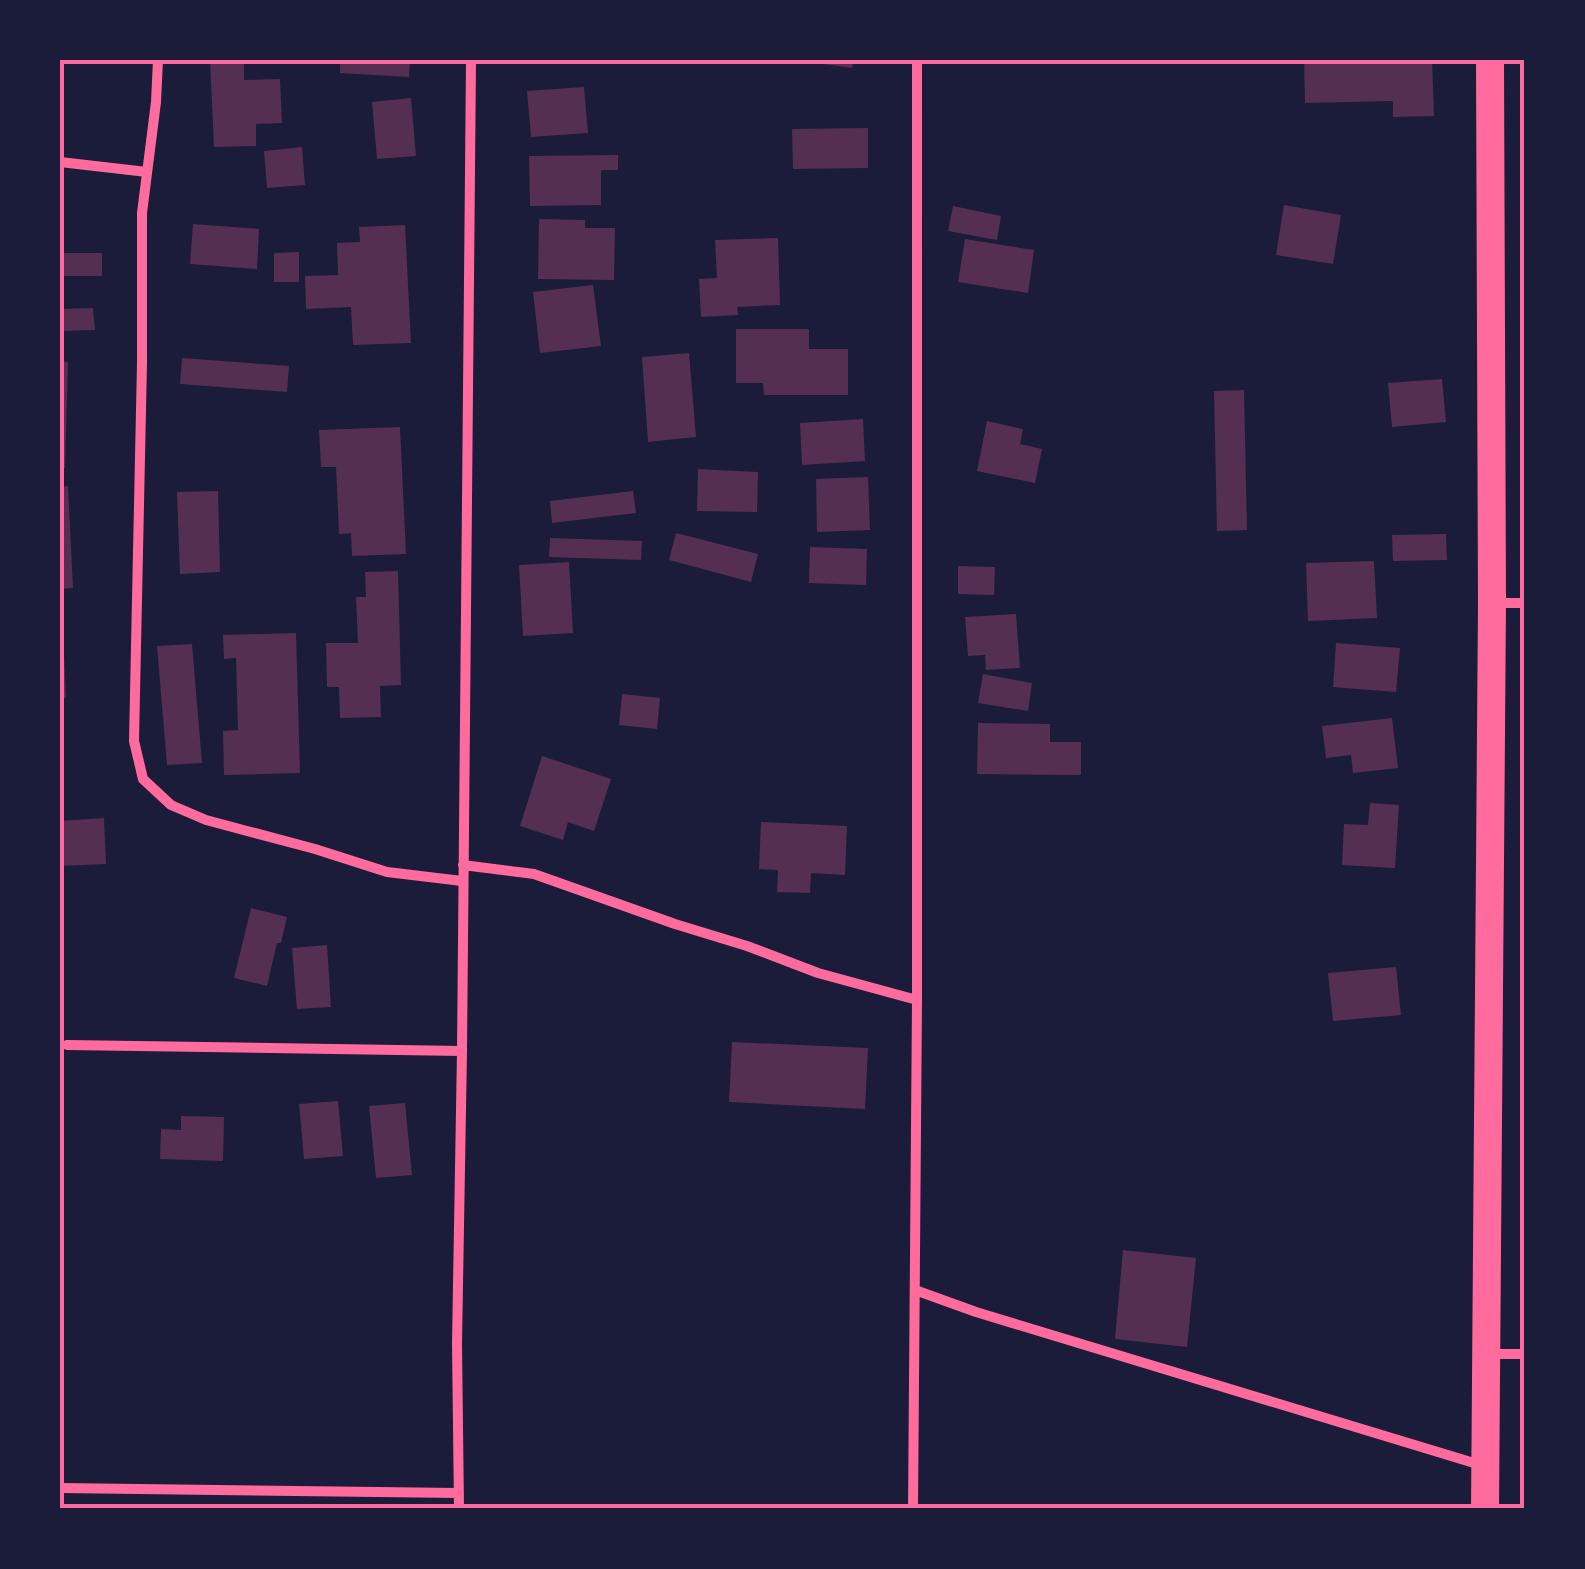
<svg xmlns="http://www.w3.org/2000/svg" width="1585" height="1569" viewBox="0 0 1585 1569" font-family="'Times New Roman',serif">
<style>
.building{fill:#542f53}
.lines{fill:none;stroke-linecap:round;stroke-linejoin:round}
.minor{stroke:#ff6b9d;stroke-width:10}
.trunk{stroke:#ff6b9d;stroke-width:28}
.neatline{fill:none;stroke:#ff6b9d;stroke-width:4}
</style>
<rect width="100%" height="100%" fill="#1b1b3a"/>
<path class="building" d="M210 60H244V80L280 79 282 123 256 124V146L214 147Z
M340 60H410L409 77 340 73Z
M809 60H853L852 68 809 62Z
M1304 60H1432L1434 116 1393 117V101L1305 103Z
M584 87 588 133 531 137 527 91Z
M411 98 416 156 377 159 372 102Z
M868 128V168L793 169 792 129Z
M302 147 305 185 267 188 264 151Z
M618 155V170H601V205L530 206 529 156Z
M1284 205 1341 215 1333 264 1276 255Z
M953 206 1001 216 997 240 948 231Z
M539 219 585 220V228H615L614 280 538 279Z
M193 224 259 229 257 269 190 264Z
M405 225 411 343 353 345 351 307 306 309 305 276 338 275 337 243 360 242 359 227Z
M778 238 780 305 737 307 738 315 701 317 699 279 717 278 715 240Z
M965 239 1034 250 1028 293 958 282Z
M299 252V282H274V253Z
M60 253H102V276H60Z
M593 285 601 346 540 353 533 292Z
M93 308 95 330 60 331V309Z
M736 329H809V349H848V395H764L763 383H736Z
M689 353 696 437 648 442 642 357Z
M182 358 289 366 287 392 180 384Z
M60 361 68 362 65 468H60Z
M1442 379 1446 422 1392 427 1388 383Z
M1244 390 1247 530 1217 531 1214 391Z
M863 419 865 461 802 465 800 423Z
M987 421 1023 429 1020 444 1042 449 1035 483 977 471Z
M400 427 406 554 352 556 351 533 339 534 336 467H321L319 430Z
M698 469 758 472 757 512 697 511Z
M868 477 870 530 817 532 816 479Z
M68 486 73 588 60 589V487Z
M218 491 220 572 180 574 177 492Z
M633 491 636 513 552 523 550 501Z
M676 533 758 554 751 582 669 560Z
M1446 534 1447 560 1393 561 1392 535Z
M550 538 642 541 641 560 549 557Z
M810 547 867 549 866 585 809 583Z
M1374 561 1377 618 1308 621 1306 563Z
M569 562 573 633 523 636 519 565Z
M958 566 995 567 994 595 958 594Z
M398 571 401 685 380 686 381 717 340 718 339 687H327L326 643H358L356 597H366L365 572Z
M1016 614 1020 668 986 670 985 655 968 656 965 617Z
M60 628H63L66 698 60 699Z
M296 633 300 773 224 775 223 731 238 730 236 658 224 659 223 635Z
M1336 643 1400 648 1396 692 1333 687Z
M192 644 202 763 167 765 157 646Z
M983 674 1032 683 1028 711 978 703Z
M622 694 660 698 657 729 619 725Z
M1392 718 1398 768 1353 773 1351 755 1326 758 1322 726Z
M978 723 1050 724V742H1081V775L977 774Z
M542 756 611 779 594 831 568 822 563 840 520 826Z
M1370 803 1399 805 1395 868 1342 865 1344 824 1368 825Z
M104 818 106 864 60 866V821Z
M761 822 847 826 845 875 811 873 810 893 777 892 778 870 759 869Z
M251 908 287 917 281 943H277L267 986 234 978Z
M327 945 331 1007 297 1009 292 948Z
M1396 967 1401 1015 1333 1021 1328 973Z
M732 1042 868 1048 865 1109 729 1102Z
M338 1101 343 1156 304 1159 299 1104Z
M405 1103 412 1175 376 1178 369 1106Z
M181 1116 224 1117 223 1161 160 1159 161 1129 181 1130Z
M1123 1250 1196 1258 1187 1347 1115 1339Z"/>
<g class="lines">
<path class="minor" d="M158 60 156 102 142 213V363L134 741 143 779 171 805 206 820 315 849 387 872 462 881
M60 162 147 172
M1496 603H1525
M463 865 534 874 675 924 747 946 818 973 917 1000
M67 1045 462 1051
M915 1290 976 1312 1484 1466
M1487 1354H1525
M60 1488 459 1493
M459 1509 457 1344 462 1051 471 60
M913 1509 917 1000V60"/>
<path class="trunk" d="M1485 1509 1492 603 1490 60"/>
</g>
<rect width="1585" height="1569" fill="none" stroke="#1b1b3a" stroke-width="125"/>
<rect x="62" y="62" width="1460" height="1444" class="neatline"/>
</svg>
